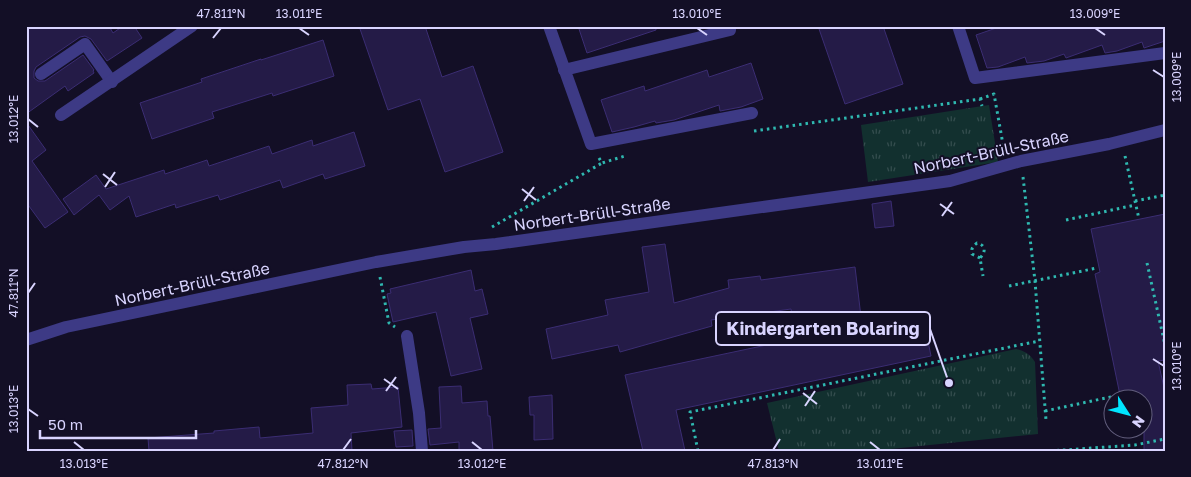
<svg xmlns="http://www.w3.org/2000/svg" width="1191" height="477" viewBox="0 0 1191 477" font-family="'Golos Text',sans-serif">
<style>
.grass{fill:url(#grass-tufts)}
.building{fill:#241b47;stroke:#3b2d73}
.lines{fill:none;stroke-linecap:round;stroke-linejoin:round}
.path{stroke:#2fb8b0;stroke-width:3;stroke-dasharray:2.5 4;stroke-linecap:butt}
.service{stroke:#3d3a85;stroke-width:12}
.minor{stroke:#3d3a85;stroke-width:12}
.ticks{fill:none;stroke:#d9d4ff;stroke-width:2}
.labels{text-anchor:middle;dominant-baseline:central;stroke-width:4;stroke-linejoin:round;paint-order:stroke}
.street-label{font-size:16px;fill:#d9d4ff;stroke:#130f26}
.leader{fill:none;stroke:#d9d4ff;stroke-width:2}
.callout-dot{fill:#d9d4ff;stroke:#130f26;stroke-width:2}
.callout{fill:#130f26;stroke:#d9d4ff;stroke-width:2}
.callout-label{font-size:18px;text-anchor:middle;font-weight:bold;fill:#d9d4ff}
.neatline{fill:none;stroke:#d9d4ff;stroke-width:2}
.ticks-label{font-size:12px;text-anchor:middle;fill:#d9d4ff}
</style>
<defs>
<pattern id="grass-tufts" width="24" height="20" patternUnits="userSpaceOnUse" patternTransform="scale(1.25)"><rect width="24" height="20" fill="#12302f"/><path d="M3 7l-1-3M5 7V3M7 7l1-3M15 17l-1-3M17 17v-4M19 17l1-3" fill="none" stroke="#344d4e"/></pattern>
</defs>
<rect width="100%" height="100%" fill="#130f26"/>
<path class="grass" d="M989 105 998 162 868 182 861 125Z
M1016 349C1025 351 1030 354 1035 362L1038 434 871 451H779L767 403Z"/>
<path class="building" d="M26 26H109L113 33 123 26H134L142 38 107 61 91 39 85 36 80 37 36 67 34 71V78L38 81H45L83 55 94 70 93 71 94 73 68 91 65 86 26 114Z
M359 26H425L442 77 473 66 503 152 445 172 420 99 388 110Z
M578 26H656V30L587 53Z
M818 26H883L903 84 845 104Z
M1002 26H1165V41L1144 48 1142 42 1117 51 1105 53 1102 45 1066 58 1064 54 1044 61 1027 63 1025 57 998 67 987 68 976 35Z
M323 40 334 76 273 96 272 93 212 112 214 118 152 139 140 103 202 82 201 79 261 59V60Z
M751 63 763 99 741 107 720 111 719 105 674 120 656 123 655 121 634 127 612 132 601 100 644 86 645 91 707 70 709 77Z
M26 122 46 150 32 161 68 212 45 228 26 202Z
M354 132 365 166 325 179 323 174 283 188 280 180 220 200 218 195 176 208 175 204 136 217 129 196 110 210 99 195 74 215 63 199 96 175 106 189 164 170 165 174 207 160 209 166 269 146 272 154 312 140 313 146Z
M891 201 894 226 875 228 872 204Z
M1165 214V360L1158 361 1165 392V451H1144V400H1121L1095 274 1100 272 1091 229Z
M665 244 674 303 729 288 728 280 760 276 761 280 855 267 862 325 922 312 931 356 676 410 685 451H643L625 375 795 339 791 309 711 320 712 326 620 352 618 345 552 359 546 329 608 315 605 300 649 292 642 247Z
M471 270 475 291 482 289 488 314 470 318 482 369 451 376 436 312 393 322 387 294 391 293 390 289Z
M371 384 372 389 398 387 402 427 351 433 352 451H149L148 438 214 433V431L259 427 260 438 313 433 311 408 348 405 347 385Z
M461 386 462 403 487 401 488 416H490L493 451H459V442L430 445 428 429 441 428 439 387Z
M552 395 553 439 534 440V415H530L529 397Z
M412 430 413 446 396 447 394 431Z"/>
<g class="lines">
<path class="path" d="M980 99 994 94 1004 150
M754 131 980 99 982 106
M1125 156 1139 219
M599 158 602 163 625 156
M1023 177 1035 281 1046 420
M1135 201 1165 195
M1066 220 1135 205
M492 227 602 163
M980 258 972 254C971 248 973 246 977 243 986 245 986 252 980 258L983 276
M1147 263 1165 345
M380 277 389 323 395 327
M1009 286 1097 268
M1045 411 1120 395
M698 451 690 412 1039 341
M1050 451 1135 445 1165 439"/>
<path class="service" d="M549 26 591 144 752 113
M958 26 975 78 1165 53
M564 70 730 30
M41 74 85 44 112 82"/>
<path class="minor" d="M61 115 192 26
M407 336 419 413 422 451
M26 340 66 327 376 262 464 247 496 244 950 181 1021 161 1109 144 1165 130"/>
</g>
<path class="ticks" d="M299 28 309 35M697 28 707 35M1095 28 1105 35M213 38 221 28M1153 70 1164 77M28 119 38 127M103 174 117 185M105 187 115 172M522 189 536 200M524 201 534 187M940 204 954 214M942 216 952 202M28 293 35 283M1153 359 1164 366M384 379 398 389M386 391 396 377M803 393 817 404M805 406 815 391M28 409 38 416M74 442 84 450M472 442 482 450M870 442 880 450M343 450 351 439M773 450 780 439"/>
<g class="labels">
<g class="street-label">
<text transform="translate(991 152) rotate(-12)">Norbert-Brüll-Straße</text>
<text transform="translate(592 214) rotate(-8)">Norbert-Brüll-Straße</text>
<text transform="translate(192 284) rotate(-12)">Norbert-Brüll-Straße</text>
</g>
</g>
<path class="leader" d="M949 383L930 329"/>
<circle class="callout-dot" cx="949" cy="383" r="5"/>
<rect class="callout" x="716" y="312" width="214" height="33" rx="5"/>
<g class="callout-label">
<text x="823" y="335">Kindergarten Bolaring</text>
</g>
<rect width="1191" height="477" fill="none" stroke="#130f26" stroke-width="55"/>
<g transform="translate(1128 414) rotate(126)"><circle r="24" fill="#130f26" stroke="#625e7d"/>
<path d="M0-4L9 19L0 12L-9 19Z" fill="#00e5ff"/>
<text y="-8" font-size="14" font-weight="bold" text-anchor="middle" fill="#d9d4ff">N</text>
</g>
<path d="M40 430v8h156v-8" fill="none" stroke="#d9d4ff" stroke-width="2.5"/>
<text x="48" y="430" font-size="15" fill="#d9d4ff" stroke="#130f26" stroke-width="4" paint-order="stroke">50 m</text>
<rect x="28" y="28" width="1136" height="422" class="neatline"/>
<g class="ticks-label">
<text x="221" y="18">47.811°N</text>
<text x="299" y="18">13.011°E</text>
<text x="697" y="18">13.010°E</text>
<text x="1095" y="18">13.009°E</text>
<text transform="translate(1177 77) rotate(-90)" y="4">13.009°E</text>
<text transform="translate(14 119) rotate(-90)" y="4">13.012°E</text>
<text transform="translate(14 293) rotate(-90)" y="4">47.811°N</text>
<text transform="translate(1177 366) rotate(-90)" y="4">13.010°E</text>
<text transform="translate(14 409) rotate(-90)" y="4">13.013°E</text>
<text x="84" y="468">13.013°E</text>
<text x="343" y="468">47.812°N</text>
<text x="482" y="468">13.012°E</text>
<text x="773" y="468">47.813°N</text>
<text x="880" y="468">13.011°E</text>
</g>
</svg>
